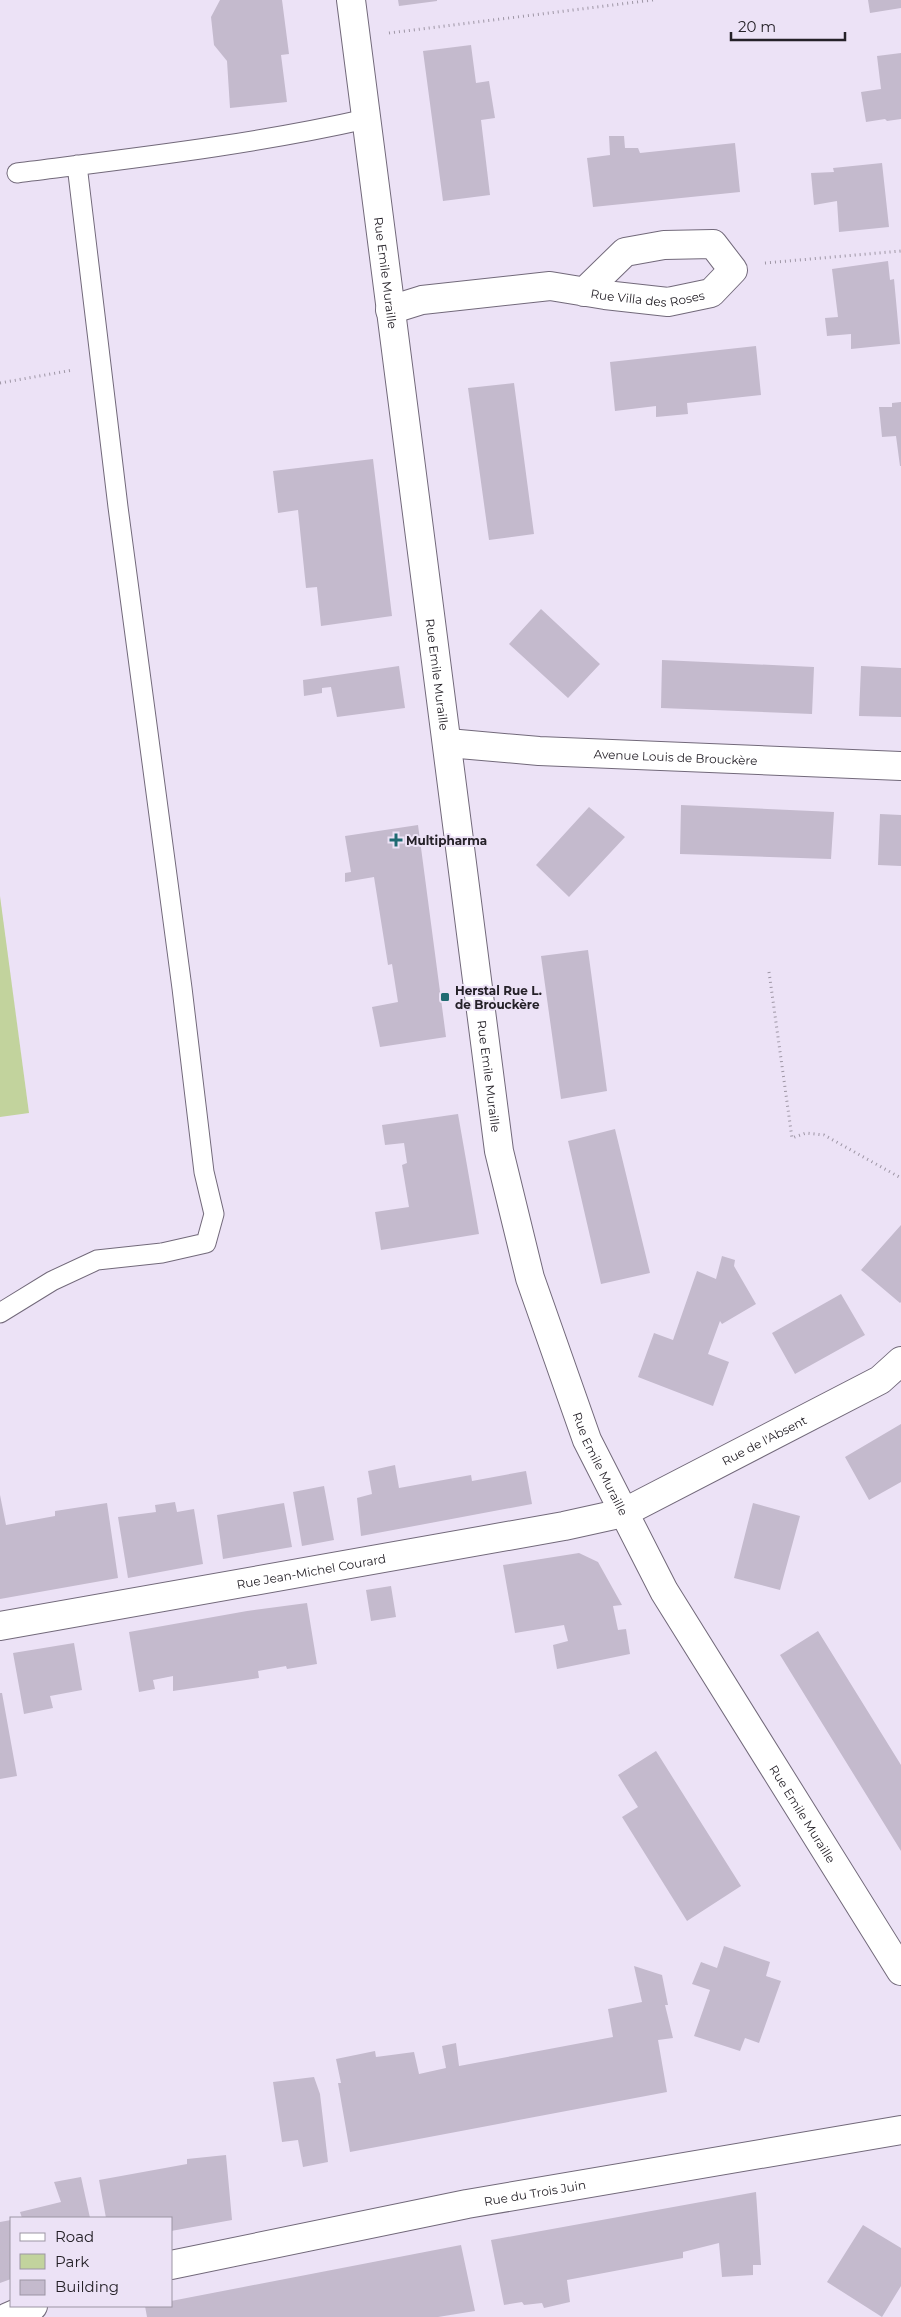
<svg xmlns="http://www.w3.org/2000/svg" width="901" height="2317" viewBox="0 0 901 2317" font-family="Montserrat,sans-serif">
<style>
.green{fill:#c2d39d}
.building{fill:#c4bacd}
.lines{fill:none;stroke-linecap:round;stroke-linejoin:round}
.service-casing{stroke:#72697a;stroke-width:21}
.minor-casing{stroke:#72697a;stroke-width:30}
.path{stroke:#9e96a5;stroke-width:3;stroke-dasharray:1 4;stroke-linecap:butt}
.service{stroke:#fff;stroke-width:19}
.minor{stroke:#fff;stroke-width:28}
.poi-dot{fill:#206b72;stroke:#ece2f6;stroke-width:2}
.labels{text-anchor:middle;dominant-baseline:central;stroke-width:4;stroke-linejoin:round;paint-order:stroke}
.street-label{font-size:12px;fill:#252128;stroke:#ece2f6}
.poi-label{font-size:12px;font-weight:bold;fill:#252128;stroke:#ece2f6;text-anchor:start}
</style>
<rect width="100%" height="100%" fill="#ece2f6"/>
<path class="green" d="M0 896 29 1113 0 1117Z"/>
<path class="building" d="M220 0H282L289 54 281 55 287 102 230 108 227 61 214 45 211 17Z
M398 0H437V1L399 6Z
M868 0H901V8L870 13Z
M471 45 476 83 489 81 495 118 481 120 490 195 443 201 423 51Z
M901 53V119L887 121 885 119 866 122 861 92 881 89 877 56Z
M609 136H624L625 148H638L640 153 735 143 740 192 593 207 587 158 610 155Z
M882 163 889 227 839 232 837 201 814 205 811 173 834 172 833 168Z
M888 261 890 280 894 279 900 344 851 349V334L827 336 825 318 838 317 832 269Z
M756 346 761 395 687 403 688 414 656 417V406L615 411 610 362Z
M514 383 534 534 489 540 468 388Z
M901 402V466H900L896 436 882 437 879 407H892V403Z
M373 459 392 616 321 626 317 587 306 588 298 510 278 513 273 471Z
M541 609 600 664 568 698 509 644Z
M662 660 814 667 812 714 661 708Z
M399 666 405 708 337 717 331 687 322 688V693L304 696 303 680Z
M861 666 901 668V717L859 716Z
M681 805 834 812 831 859 680 854Z
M589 807 625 837 569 897 536 865Z
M880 814 901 815V866L878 865Z
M418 825 446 1037 380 1047 372 1007 398 1002 392 964 388 965 374 877 345 882V873L351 872 345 836Z
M588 950 607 1091 561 1099 541 956Z
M458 1114 479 1234 381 1250 375 1212 409 1207 402 1165 407 1163 404 1143 385 1145 382 1125Z
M615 1129 650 1273 601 1284 568 1141Z
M901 1225V1302L900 1303 861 1270Z
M722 1256 735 1260 734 1266 756 1304 722 1324 720 1321 708 1354 729 1362 713 1406 638 1377 654 1333 673 1340 697 1271 716 1279Z
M841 1294 865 1335 795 1374 772 1333Z
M901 1424V1482L869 1500 845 1457Z
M395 1465 399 1488 471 1475 472 1481 526 1471 532 1504 361 1536 357 1498 372 1494 368 1471Z
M324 1486 334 1540 302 1546 293 1492Z
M0 1495 6 1525 55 1516V1511L107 1503 118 1578 0 1599Z
M175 1502 177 1512 194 1509 203 1564 128 1578 118 1517 156 1512 155 1505Z
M284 1503 292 1547 223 1559 217 1515Z
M753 1503 800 1516 780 1590 734 1578Z
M579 1553 598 1562 622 1605 613 1606 618 1630 626 1629 630 1654 557 1669 553 1645 568 1641 564 1625 515 1633 503 1565Z
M391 1586 396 1617 371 1621 366 1590Z
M307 1603 317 1664 287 1669 286 1666 258 1671 259 1678 173 1691V1676L153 1680 155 1689 139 1692 129 1632 247 1611Z
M818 1631 901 1765V1851L780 1655Z
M74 1643 82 1690 50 1696 53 1708 24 1714 13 1653Z
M0 1693H2L17 1776 0 1779Z
M656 1751 741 1886 687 1921 622 1817 638 1807 618 1775Z
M724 1946 770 1962 766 1976 781 1981 759 2043 745 2038 740 2051 694 2036 710 1990 692 1984 701 1962 717 1968Z
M634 1966 662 1975 668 2005H665L673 2038 658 2040 667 2092 350 2152 338 2083H341L336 2059 375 2051 376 2057 414 2052 419 2074 446 2068 442 2046 456 2043 459 2066 613 2037 608 2009 642 2002Z
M314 2077 320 2094 328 2162 303 2167 298 2140 282 2142 273 2082Z
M226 2155 232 2220 171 2231V2218H106L99 2180 187 2164V2159Z
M81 2177 90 2218H22L20 2212 61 2202 54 2182Z
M756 2192 761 2265H753V2275L722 2277 719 2243 683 2252V2258L567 2280 570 2302 544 2308 542 2303 524 2305 522 2302 504 2305 491 2240Z
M11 2220V2279L0 2283V2222Z
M863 2225 901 2248V2286L882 2317 827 2282Z
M461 2245 475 2311 438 2317H147L145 2306H171V2301Z"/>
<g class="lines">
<g class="service-casing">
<path id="service" d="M17 173C134 158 251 145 366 119
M0 1313 52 1281 97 1260 162 1253 206 1243 214 1214 204 1172 182 988 118 507 77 165"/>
</g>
<g class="minor-casing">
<g id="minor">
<path id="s1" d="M351 0 499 1151 530 1278 587 1440 664 1591 901 1971"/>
<path id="s2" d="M390 310 422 300 550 286 605 295 668 302 711 293 733 270 713 244 664 245 625 252 584 292"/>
<path id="s3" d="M448 743 539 751 901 766"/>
<path id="s4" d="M0 1626 564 1526 623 1513 880 1380 901 1361"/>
<path id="s5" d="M171 2265 467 2204 901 2130"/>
<path d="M8 2317 33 2306"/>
</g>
</g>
<path class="path" d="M389 33 653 0
M765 263 901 251
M0 383 73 370
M769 972 792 1138 806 1133 824 1135 901 1178"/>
<use href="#service" class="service"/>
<use href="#minor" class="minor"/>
</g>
<g class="poi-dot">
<path d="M393.5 832.5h5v5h5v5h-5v5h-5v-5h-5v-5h5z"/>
<rect x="440" y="992" width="10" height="10" rx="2.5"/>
</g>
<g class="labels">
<g class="street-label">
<text stroke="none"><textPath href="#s1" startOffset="275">Rue Emile Muraille</textPath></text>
<text stroke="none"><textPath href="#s2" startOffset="261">Rue Villa des Roses</textPath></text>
<text stroke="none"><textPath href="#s1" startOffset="680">Rue Emile Muraille</textPath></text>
<text stroke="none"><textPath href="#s3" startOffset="228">Avenue Louis de Brouckère</textPath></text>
<text stroke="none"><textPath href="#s1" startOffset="1085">Rue Emile Muraille</textPath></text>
<text stroke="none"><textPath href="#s4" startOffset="792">Rue de l'Absent</textPath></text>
<text stroke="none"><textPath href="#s1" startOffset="1490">Rue Emile Muraille</textPath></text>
<text stroke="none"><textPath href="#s4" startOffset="316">Rue Jean-Michel Courard</textPath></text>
<text stroke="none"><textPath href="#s1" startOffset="1895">Rue Emile Muraille</textPath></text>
<text stroke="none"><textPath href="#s5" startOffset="371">Rue du Trois Juin</textPath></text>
</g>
<g class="poi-label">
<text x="406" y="840">Multipharma</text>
<text x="455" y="990">Herstal Rue L.<tspan x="455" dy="14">de Brouckère</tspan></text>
</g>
</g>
<rect x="10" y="2217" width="162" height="90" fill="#ece2f6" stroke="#9c95a4"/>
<rect x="20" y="2233" width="25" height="8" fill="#ffffff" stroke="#9c95a4"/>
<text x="55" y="2242" font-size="15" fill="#252128">Road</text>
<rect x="20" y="2254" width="25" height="15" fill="#c2d39d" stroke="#9c95a4"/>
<text x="55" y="2267" font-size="15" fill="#252128">Park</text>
<rect x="20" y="2280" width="25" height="15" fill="#c4bacd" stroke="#9c95a4"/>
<text x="55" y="2292" font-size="15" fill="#252128">Building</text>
<path d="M731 32v8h114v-8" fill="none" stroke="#252128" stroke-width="2.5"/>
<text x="738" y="32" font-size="15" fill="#252128" stroke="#ece2f6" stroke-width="4" paint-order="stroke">20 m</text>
</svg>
